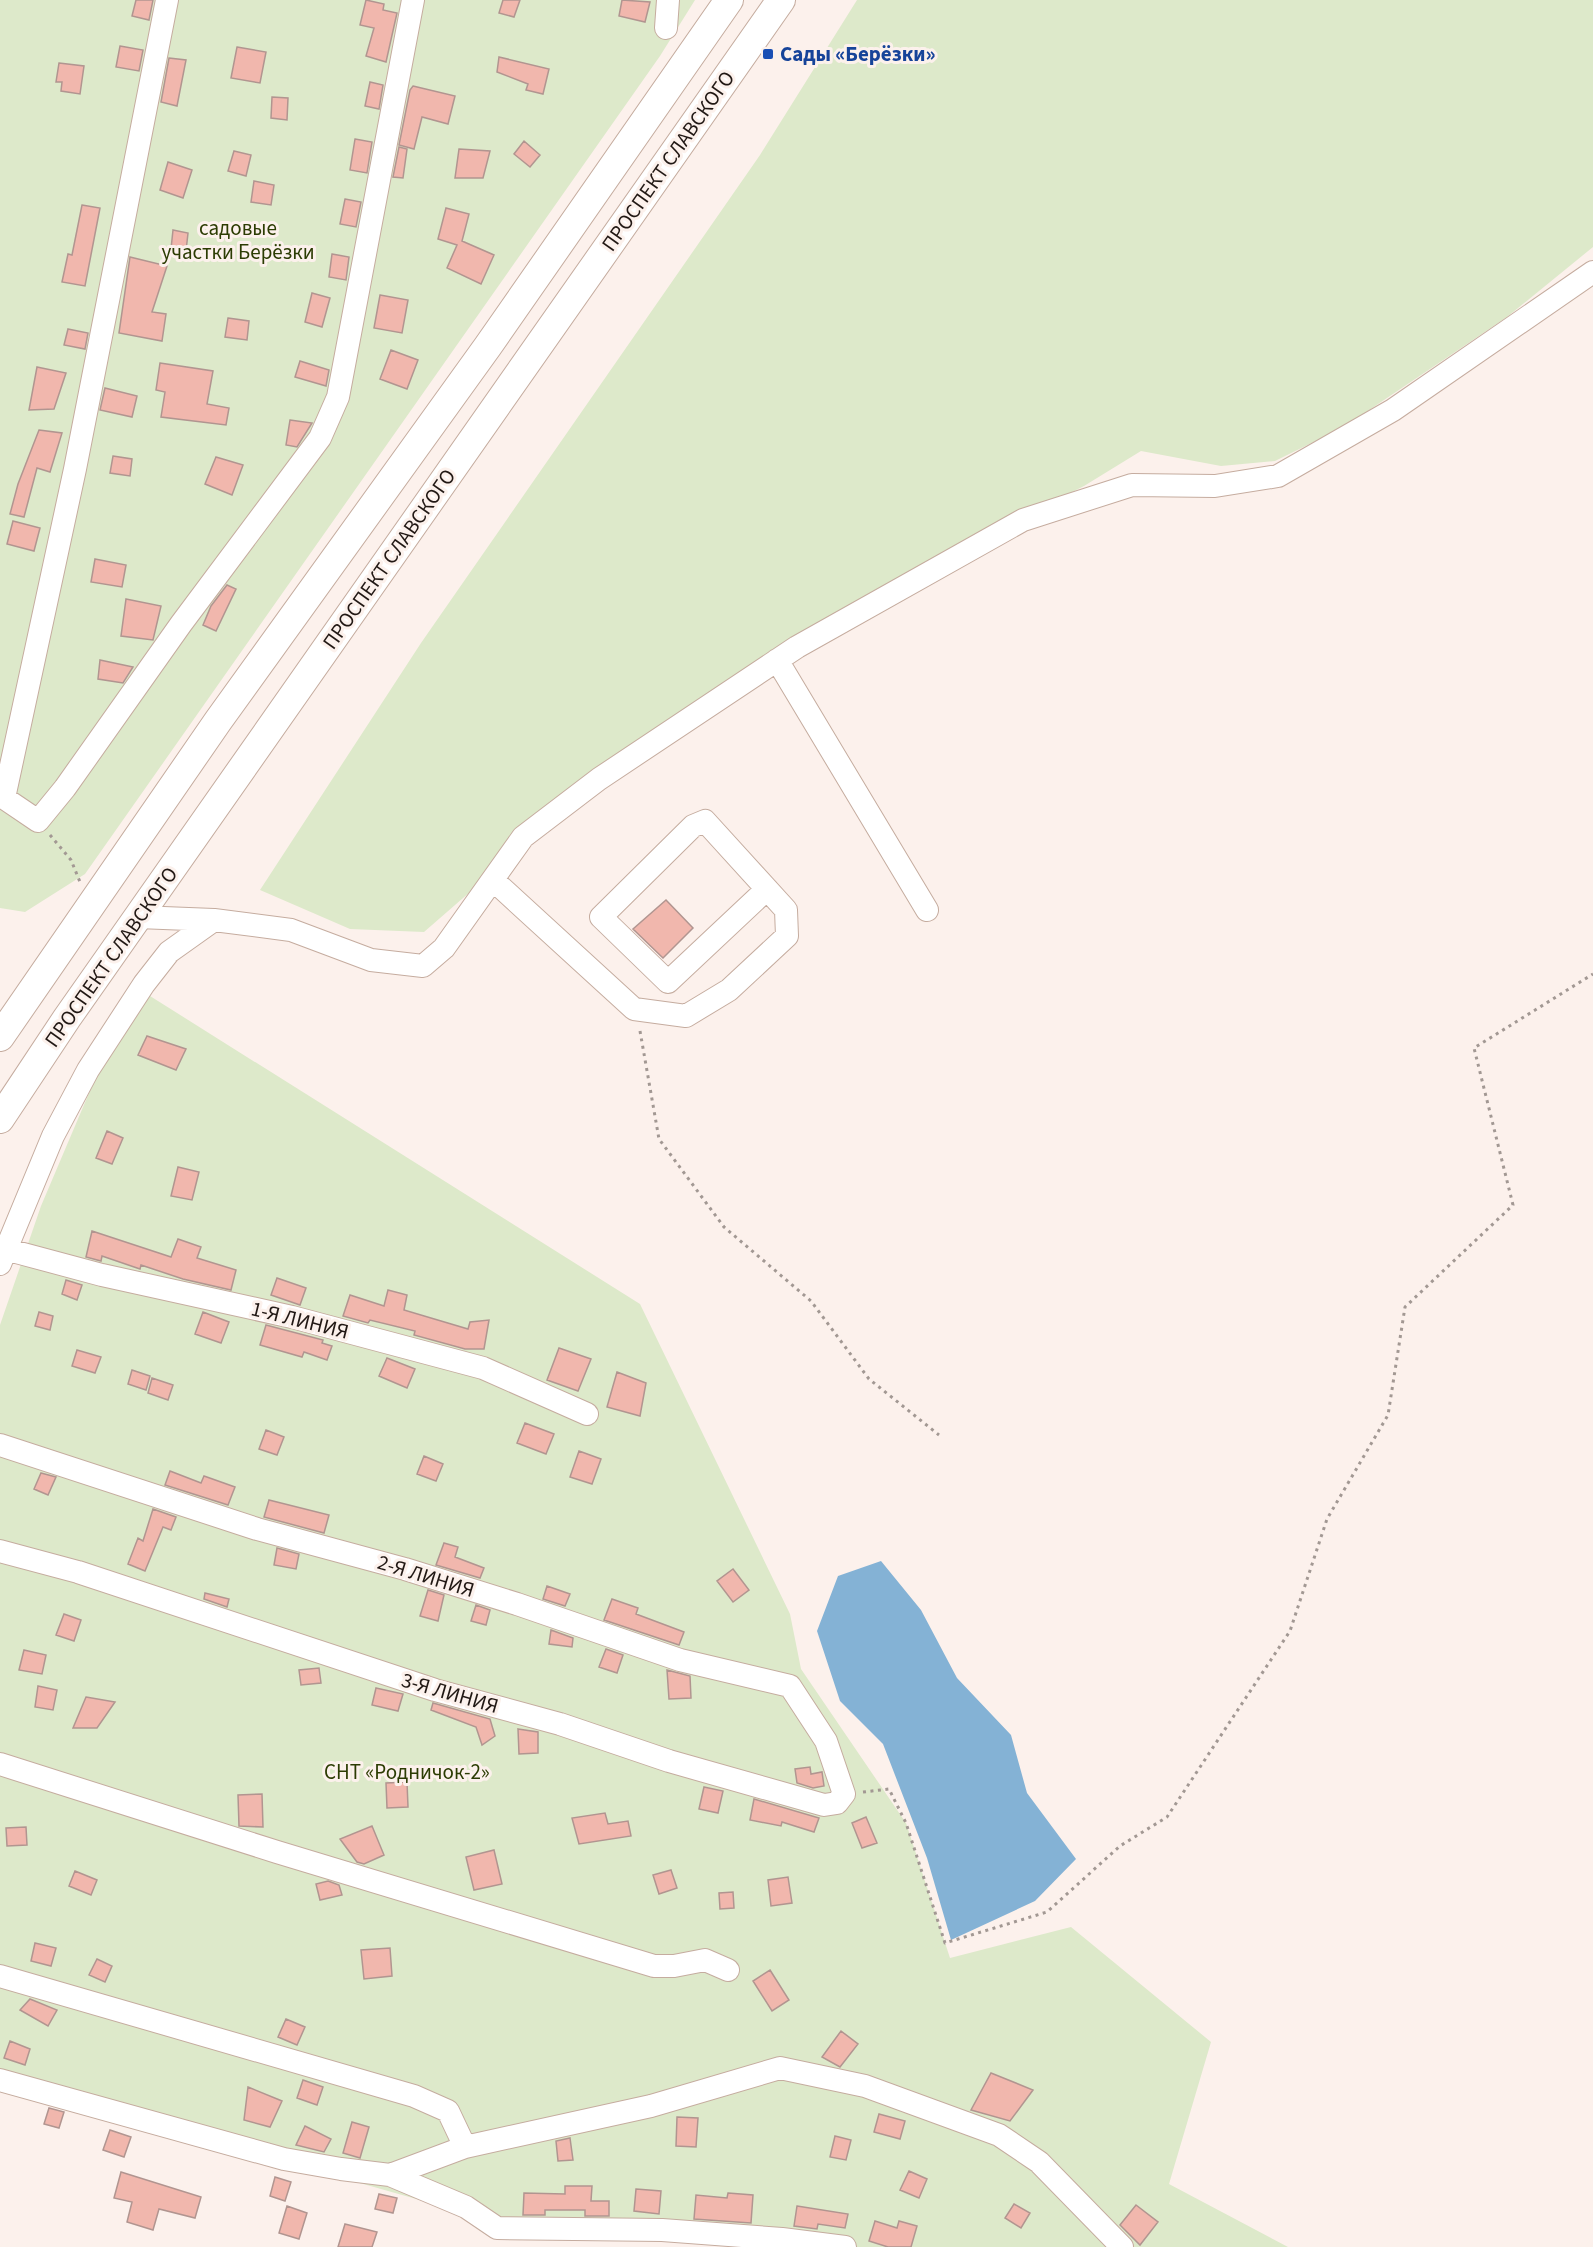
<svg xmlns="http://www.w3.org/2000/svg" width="1593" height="2247" viewBox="0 0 1593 2247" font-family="'Source Sans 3',sans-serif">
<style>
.green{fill:#dde9ca}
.water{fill:#84b2d5}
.building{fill:#f1b7ad;stroke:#b19590;stroke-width:1.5}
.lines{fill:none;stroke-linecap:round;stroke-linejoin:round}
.minor-casing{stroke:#c5ac9f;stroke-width:24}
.major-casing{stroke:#c5ac9f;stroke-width:30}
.path{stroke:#a29893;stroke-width:3;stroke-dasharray:3 4.5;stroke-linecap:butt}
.minor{stroke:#fff;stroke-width:22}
.major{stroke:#fff;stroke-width:28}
.transit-dot{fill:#1a4fb4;stroke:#fcf1ec;stroke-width:2}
.labels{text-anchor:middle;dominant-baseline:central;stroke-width:6;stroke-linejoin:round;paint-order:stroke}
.transit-label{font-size:21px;font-weight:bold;fill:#164399;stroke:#fcf1ec;text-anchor:start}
.street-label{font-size:21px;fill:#211814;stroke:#fcf1ec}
.park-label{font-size:21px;fill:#2c3c03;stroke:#fcf1ec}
</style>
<rect width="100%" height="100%" fill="#fcf1ec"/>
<path class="green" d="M0 0H695L660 56 85 874 25 912 0 908Z
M857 0H1593V247L1507 317 1344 427 1275 461 1221 466 1141 451 1084 486 900 580 683 716 536 813 478 885 424 932 350 929 260 890 421 643 760 155Z
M150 996 640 1304 790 1614 801 1669 906 1823 950 1958 1071 1927 1211 2042 1169 2184 1288 2247H812L508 2225 0 2081V1325L41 1206 106 1053Z"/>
<path class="water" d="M881 1561 921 1610 957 1678 1011 1735 1027 1793 1076 1859 1035 1901 951 1940 927 1858 883 1744 840 1701 817 1631 838 1576Z"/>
<path class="building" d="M136 0H153L149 20 132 16Z
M366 0 384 4 383 10 397 13 386 62 366 56 374 28 360 25Z
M503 0H520L514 17 499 13Z
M622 0 650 2 645 22 619 16Z
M120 46 143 50 139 71 116 67Z
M237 47 266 52 260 83 231 78Z
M499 57 549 69 543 94 526 90 528 84 497 72Z
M169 58 186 60 177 106 161 102Z
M59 63 84 66 80 94 61 91 62 82H56Z
M370 82 383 85 379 109 365 106Z
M413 86 455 96 448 124 422 117 414 149 399 145 410 90Z
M272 97 288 98 287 120 271 118Z
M355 139 372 142 367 173 350 170Z
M524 141 540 155 530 167 514 154Z
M399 147 407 149 403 178 393 177Z
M459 149 490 151 483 178H455Z
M234 151 251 155 246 176 228 171Z
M168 162 192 170 183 198 160 190Z
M254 181 274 185 271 205 251 202Z
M345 199 361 202 356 227 340 224Z
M82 205 100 208 85 286 62 282 68 254 72 255Z
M446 208 469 214 462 241 494 255 481 284 447 268 457 245 438 239Z
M173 230 188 233 186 251 171 249Z
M332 254 349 257 346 280 329 277Z
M130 257 167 266 152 312 166 314 162 341 119 333Z
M312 293 330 298 322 327 305 322Z
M380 295 408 300 402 333 374 328Z
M228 318 249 321 247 340 225 337Z
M68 329 88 333 85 349 64 345Z
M391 350 418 360 407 389 380 379Z
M300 361 329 370 326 386 295 377Z
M160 363 213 371 207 404 229 408 226 425 161 417 165 392 156 390Z
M37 367 66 373 54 409 29 410Z
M105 388 137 396 132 417 100 410Z
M290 420 312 423 297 447 286 445Z
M39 430 62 433 50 472 37 468 24 517 10 514 18 484Z
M113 456 132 459 130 476 110 473Z
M216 457 243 465 232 495 205 484Z
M13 521 40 528 34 551 7 544Z
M95 559 126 565 122 587 91 582Z
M227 585 236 589 216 631 203 625 211 606Z
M126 599 161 606 153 640 121 636Z
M100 660 133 667 123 683 98 679Z
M666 900 693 928 663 958 633 929Z
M147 1036 186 1049 176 1070 138 1055Z
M107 1131 123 1138 112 1164 96 1158Z
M178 1167 199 1172 192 1200 171 1196Z
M92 1231 171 1257 178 1239 201 1247 197 1258 236 1270 231 1290 183 1279 141 1265 140 1269 102 1256 101 1261 86 1257Z
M277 1278 306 1288 300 1305 271 1295Z
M66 1280 82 1285 77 1300 62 1294Z
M388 1290 407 1295 404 1310 468 1329 470 1322 489 1320 484 1349H465L414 1335 415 1331 370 1320 368 1323 343 1316 350 1295 384 1306Z
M39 1312 53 1316 50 1330 35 1326Z
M203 1312 229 1322 221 1343 195 1334Z
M266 1325 323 1340 322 1343 332 1346 327 1360 304 1352 302 1357 260 1345Z
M559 1348 591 1359 578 1391 547 1380Z
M77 1350 101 1357 95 1373 72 1366Z
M387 1358 415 1369 407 1388 379 1376Z
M132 1370 150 1376 146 1390 128 1384Z
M617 1372 646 1383 640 1416 607 1407Z
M152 1378 173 1385 168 1400 148 1393Z
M525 1423 554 1434 546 1454 517 1443Z
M266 1430 284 1437 277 1455 259 1449Z
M579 1451 601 1459 592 1484 570 1477Z
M424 1456 443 1464 436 1481 417 1474Z
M170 1471 201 1483 204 1476 235 1487 228 1505 165 1485Z
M41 1473 56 1477 48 1495 34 1489Z
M269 1500 329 1515 324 1533 264 1517Z
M153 1509 176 1517 171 1530 163 1527 145 1571 128 1564 138 1538 143 1541Z
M444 1543 458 1547 455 1557 484 1568 480 1578 436 1565Z
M277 1548 299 1554 296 1569 274 1565Z
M733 1569 749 1590 733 1602 717 1581Z
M547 1586 570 1594 565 1606 543 1599Z
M428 1590 444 1595 438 1621 420 1616Z
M205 1593 229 1599 227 1607 204 1599Z
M612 1599 638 1608 636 1614 684 1632 679 1645 604 1620Z
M476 1605 490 1610 486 1625 471 1621Z
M64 1614 81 1620 74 1641 56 1635Z
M551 1630 573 1638 572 1647 549 1644Z
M606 1649 623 1655 617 1673 599 1667Z
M24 1650 46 1655 42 1674 19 1670Z
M319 1668 321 1683 301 1685 299 1670Z
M667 1670 690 1676 691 1698 669 1699Z
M38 1686 57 1690 53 1710 35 1707Z
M376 1688 403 1694 398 1711 372 1705Z
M86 1697 115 1702 97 1728H73Z
M433 1703 490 1719 495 1736 482 1745 476 1727 431 1710Z
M518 1729 538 1732V1753L519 1754Z
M810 1767 811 1774 822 1772 824 1786 813 1788 797 1783 795 1769Z
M407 1782 408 1807 387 1808 386 1783Z
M704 1787 723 1791 718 1813 699 1809Z
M262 1794 263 1827 239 1826 238 1795Z
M754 1799 819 1818 814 1832 782 1822 781 1826 750 1820Z
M605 1813 608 1824 628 1821 631 1836 579 1844 572 1818Z
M866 1817 877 1843 862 1848 852 1823Z
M372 1826 384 1855 364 1864 357 1862 340 1839Z
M26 1827 27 1845 7 1846 6 1828Z
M494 1850 502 1884 474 1890 466 1857Z
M671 1870 677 1888 659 1894 653 1875Z
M75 1871 97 1880 91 1895 69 1886Z
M788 1877 792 1903 771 1906 768 1880Z
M328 1881 339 1885 342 1895 320 1900 316 1884Z
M733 1892 734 1908 720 1909 719 1893Z
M35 1943 56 1948 51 1966 31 1961Z
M390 1948 392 1976 364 1979 361 1950Z
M97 1959 112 1966 105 1982 89 1975Z
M770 1970 789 2000 772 2011 753 1981Z
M30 1999 57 2010 48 2026 20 2010Z
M286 2019 305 2027 297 2045 278 2037Z
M841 2031 858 2044 840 2067 822 2057Z
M10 2041 30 2049 25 2065 4 2058Z
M991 2073 1033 2090 1010 2121 971 2110Z
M303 2080 323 2087 317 2105 297 2098Z
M248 2087 282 2101 270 2127 244 2120Z
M49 2108 64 2112 59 2128 44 2124Z
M879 2114 905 2121 900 2139 874 2132Z
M677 2117 698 2118 696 2147 676 2146Z
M352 2122 369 2127 360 2158 343 2153Z
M305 2126 331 2139 324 2152 296 2145Z
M110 2130 131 2137 124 2157 103 2150Z
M835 2136 851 2140 846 2160 830 2157Z
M570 2138 573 2160 558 2161 556 2141Z
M909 2171 927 2179 919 2198 900 2190Z
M121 2172 201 2197 195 2218 159 2209 153 2230 127 2222 132 2202 114 2198Z
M275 2177 291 2182 285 2201 270 2196Z
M565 2186H592L591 2201H609V2216H585V2210H545V2215H523L524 2193 565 2194Z
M636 2189 661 2191 659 2214 634 2211Z
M728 2193 753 2195 751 2223 694 2219 696 2195 727 2198Z
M379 2194 397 2198 393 2213 375 2209Z
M1014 2204 1030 2213 1021 2228 1005 2218Z
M1136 2205 1158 2222 1140 2245 1120 2225Z
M287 2206 307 2213 299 2239 279 2233Z
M797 2206 848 2214 845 2228 818 2224 817 2229 794 2226Z
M875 2221 897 2228 899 2221 917 2226 911 2247H888L869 2241Z
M345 2224 377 2232 372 2247H338Z"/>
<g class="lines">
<g class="minor-casing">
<path id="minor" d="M167 0 75 469 4 798 38 821 65 788 181 624 320 438 338 397 413 0
M666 28 668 0
M777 660 927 910
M493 880 634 1009 686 1016 729 990 787 936 786 910 705 821 693 826 601 917 668 982 767 889
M138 917 214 920 291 930 371 960 423 966 444 948 523 837 599 779 797 647 1023 520 1132 485 1215 486 1278 476 1393 410 1593 272
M5 1249 102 1275 292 1317 483 1368 587 1414
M0 1264 53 1136 88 1070 144 984 169 952 214 920
M0 1445 257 1529 405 1569 517 1604 680 1660 790 1686 826 1741 844 1794 837 1803 824 1805 669 1761 560 1724 435 1690 78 1572 0 1551
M0 1764 277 1852 654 1966H674L705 1960 728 1970
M0 1976 414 2096 448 2111 465 2147 651 2106 780 2068 865 2086 999 2135 1039 2162 1122 2247
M0 2080 284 2159 341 2169 390 2175 465 2147
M390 2175 466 2207 497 2228 662 2230 782 2239 845 2247"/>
</g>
<g class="major-casing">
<path id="major" d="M0 1037 218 721 488 346 729 0
M0 1119 67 1018 781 0"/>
</g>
<path class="path" d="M50 835 71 860 80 882
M640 1031 659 1139 724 1227 811 1301 869 1379 939 1435
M863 1792 889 1789 906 1823 945 1943 1047 1912 1120 1846 1167 1817 1290 1631 1327 1519 1388 1415 1405 1307 1513 1205 1474 1048 1593 974"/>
<use href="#minor" class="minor"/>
<use href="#major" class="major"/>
</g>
<rect class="transit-dot" x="762" y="48" width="12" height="12" rx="3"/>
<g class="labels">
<g class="transit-label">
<text x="780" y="54">Сады «Берёзки»</text>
</g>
<g class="street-label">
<text transform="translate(668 161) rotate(-55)">ПРОСПЕКТ СЛАВСКОГО</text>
<text transform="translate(389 559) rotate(-55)">ПРОСПЕКТ СЛАВСКОГО</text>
<text transform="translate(111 957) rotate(-55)">ПРОСПЕКТ СЛАВСКОГО</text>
<text transform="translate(300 1320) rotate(14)">1-Я ЛИНИЯ</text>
<text transform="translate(426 1576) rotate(17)">2-Я ЛИНИЯ</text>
<text transform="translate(450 1693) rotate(16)">3-Я ЛИНИЯ</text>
</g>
<g class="park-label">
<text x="238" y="228">садовые<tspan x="238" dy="24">участки Берёзки</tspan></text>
<text x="407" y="1772">СНТ «Родничок-2»</text>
</g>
</g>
</svg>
